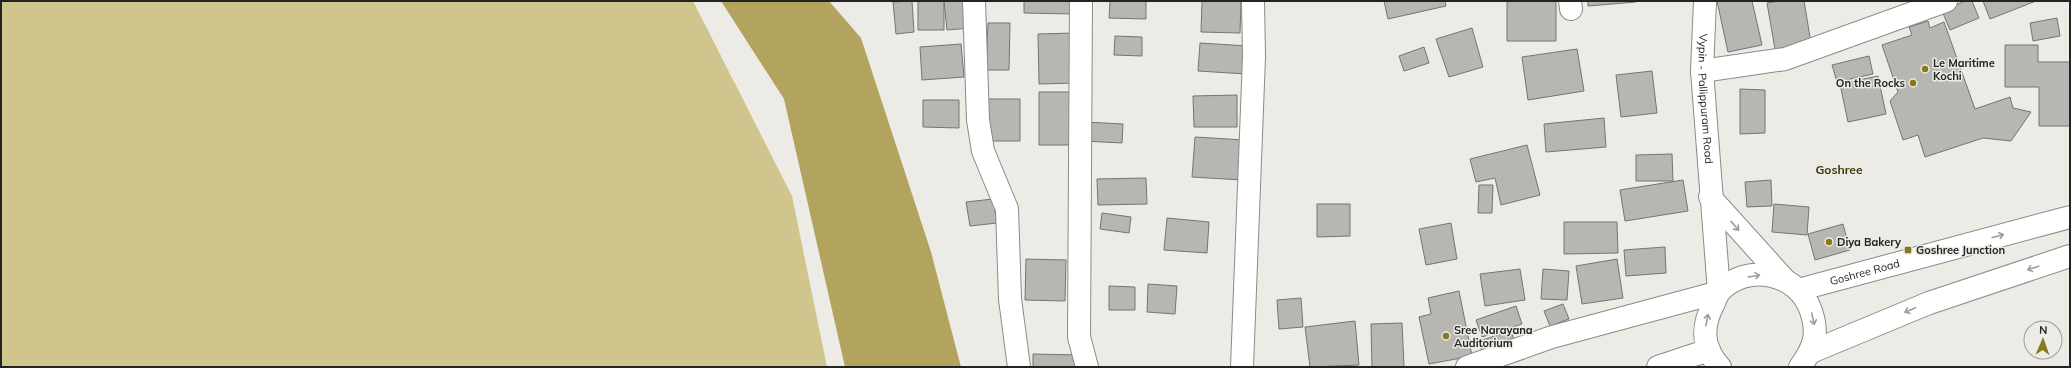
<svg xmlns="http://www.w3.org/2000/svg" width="2071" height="368" viewBox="0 0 2071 368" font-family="Mulish,sans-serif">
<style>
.green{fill:#d0c58c}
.water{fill:#b2a45e}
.building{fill:#b7b6b2;stroke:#757470}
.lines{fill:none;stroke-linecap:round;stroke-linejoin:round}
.minor-casing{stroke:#8b8b86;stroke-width:24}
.secondary-casing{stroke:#8b8b86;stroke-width:24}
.primary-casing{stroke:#8b8b86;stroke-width:24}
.trunk-casing{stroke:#8b8b86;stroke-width:24}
.minor{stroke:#fff;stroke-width:22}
.secondary{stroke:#fff;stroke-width:22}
.primary{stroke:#fff;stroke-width:22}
.trunk{stroke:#fff;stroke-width:22}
.oneway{stroke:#9c9c9b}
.poi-dot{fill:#88771b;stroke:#ecebe6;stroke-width:1.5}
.labels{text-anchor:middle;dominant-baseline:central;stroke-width:3;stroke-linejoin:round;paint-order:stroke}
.poi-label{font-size:11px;font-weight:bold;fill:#232321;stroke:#ecebe6;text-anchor:start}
.street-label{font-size:11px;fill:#232321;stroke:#ecebe6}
.neighbourhood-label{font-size:12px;font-weight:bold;fill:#3c3409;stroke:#ecebe6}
</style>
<rect width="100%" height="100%" fill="#ecebe6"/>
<path class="green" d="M1 1H693L792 196 827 367H1Z"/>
<path class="water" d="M721 1H829L861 38 931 252 961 367H845L784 99Z"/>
<path class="building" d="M912 1 914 32 896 34 893 2Z
M918 1H944V30H918Z
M944 1H969L971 28 947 30Z
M1024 1H1073V14L1024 13Z
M1110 1H1146V19L1109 18Z
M1202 1H1241L1240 33 1201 32Z
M1384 1H1445L1446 6 1388 19Z
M1507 1H1556V41H1507Z
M1588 1H1636V2L1588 6Z
M1717 1H1752L1762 45 1728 52Z
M1779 1H1804L1811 43 1775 49 1767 3Z
M1965 1H1972L1979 18 1950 30 1942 11Z
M1983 1H2036L1990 19Z
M2057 18 2060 36 2033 41 2030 23Z
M1928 21 1930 28 1944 22 1975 109 2010 97 2013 108 2031 112 2011 141 1983 138 1925 157 1918 135 1903 140 1890 101 1898 92 1882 45 1912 35 1909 27Z
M988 23H1010L1009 70H986Z
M1472 28 1483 67 1449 77 1436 39Z
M1074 33 1075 83 1039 84 1038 34Z
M1115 36 1142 37V56L1114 55Z
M1200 43 1248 46 1246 74 1198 71Z
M961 44 964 77 922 80 920 47Z
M2005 45H2038V62H2070V126H2039V87H2005Z
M1424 47 1429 63 1404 71 1399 56Z
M1577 49 1584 91 1528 100 1522 57Z
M1869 56 1873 74 1837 82 1832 65Z
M1652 71 1657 113 1621 117 1616 75Z
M1878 76 1886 114 1848 122 1840 84Z
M1740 89 1765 90V133L1740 134Z
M1039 92H1072V145H1039Z
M1237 95V127H1194L1193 96Z
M988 99H1020V141H988Z
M923 100H959V128L923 127Z
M1604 118 1606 147 1546 152 1544 124Z
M1085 122 1123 124 1122 143 1084 141Z
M1195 137 1244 140 1242 180 1192 177Z
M1527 145 1540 195 1501 205 1495 178 1476 182 1470 159Z
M1672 154 1673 181H1636V155Z
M1146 178 1147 204 1098 205 1097 179Z
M1683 180 1688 211 1625 221 1620 190Z
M1771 180 1772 206 1747 207 1745 182Z
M1479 185H1493L1492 213H1478Z
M993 199 997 223 970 226 966 202Z
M1317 204H1350V236L1317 237Z
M1774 204 1809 207 1807 235 1772 232Z
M1102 213 1131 217 1129 233 1100 229Z
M1167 218 1209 222 1207 253 1164 250Z
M1564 222H1617L1618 253 1564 254Z
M1451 223 1457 259 1426 265 1419 229Z
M1843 224 1850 250 1815 260 1808 234Z
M1665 247 1666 273 1626 276 1624 250Z
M1026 259 1066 260 1065 301 1025 300Z
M1617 259 1623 298 1582 304 1576 266Z
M1520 269 1525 300 1485 306 1480 274Z
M1543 269 1569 271 1567 300 1541 299Z
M1148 284 1177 286 1175 314 1147 312Z
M1109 286 1135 287V310H1109Z
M1459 291 1472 356 1429 364 1419 317 1431 314 1428 298Z
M1301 298 1303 327 1279 329 1277 300Z
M1563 304 1569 319 1550 326 1544 311Z
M1516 306 1522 324 1482 337 1476 320Z
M1355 321 1359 365 1310 367 1305 327Z
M1402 323 1404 367H1372L1371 324Z
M1511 331 1517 349 1484 359 1479 341Z
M1033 354 1079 355V367H1033Z"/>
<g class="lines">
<g class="minor-casing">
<path id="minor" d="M974 1 978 120 983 151 1007 209 1010 299 1019 367
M1081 1 1079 337 1087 367
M1570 1 1571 9
M1702 71 1785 59 1946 1
M1242 367 1254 57 1253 1
M1467 367 1552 337 1719 292"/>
</g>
<g class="secondary-casing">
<path id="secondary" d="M1658 367 1709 350"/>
</g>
<g class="primary-casing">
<g id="primary">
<path id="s1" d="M1705 1 1702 71 1719 292"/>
<path d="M1710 197 1784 279"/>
</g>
</g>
<g class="trunk-casing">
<g id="trunk">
<path id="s2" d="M1798 290 2070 217"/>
<path d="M1811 352 1929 303 2070 256"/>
<path d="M1720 367C1701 347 1702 325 1714 303 1715 300 1717 295 1719 292 1747 262 1798 272 1811 311 1819 334 1814 348 1800 367"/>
</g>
</g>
<use href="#minor" class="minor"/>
<use href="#secondary" class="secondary"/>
<use href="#primary" class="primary"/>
<use href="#trunk" class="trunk"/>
</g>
<defs><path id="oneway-shaft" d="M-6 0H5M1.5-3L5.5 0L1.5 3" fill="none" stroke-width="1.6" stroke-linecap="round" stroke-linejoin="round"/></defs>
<g class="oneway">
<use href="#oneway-shaft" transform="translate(1735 226) rotate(49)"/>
<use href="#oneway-shaft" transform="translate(1998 236) rotate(-15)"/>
<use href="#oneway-shaft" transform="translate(2033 268) rotate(162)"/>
<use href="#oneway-shaft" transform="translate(1754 276) rotate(-9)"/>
<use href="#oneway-shaft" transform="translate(1910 310) rotate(157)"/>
<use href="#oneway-shaft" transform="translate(1813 319) rotate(78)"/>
<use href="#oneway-shaft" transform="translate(1707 320) rotate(-79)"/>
</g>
<g class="poi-dot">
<circle cx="1925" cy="69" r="4"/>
<circle cx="1913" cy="83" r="4"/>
<circle cx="1829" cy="242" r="4"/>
<rect x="1904" y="246" width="8" height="8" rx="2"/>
<circle cx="1446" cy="336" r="4"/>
</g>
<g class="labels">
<g class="poi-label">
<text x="1933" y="63">Le Maritime<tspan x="1933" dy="13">Kochi</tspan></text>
<text x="1905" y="83" text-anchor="end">On the Rocks</text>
<text x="1837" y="242">Diya Bakery</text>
<text x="1916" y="250">Goshree Junction</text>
<text x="1454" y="330">Sree Narayana<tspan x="1454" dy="13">Auditorium</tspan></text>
</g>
<g class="street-label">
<text stroke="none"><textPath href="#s1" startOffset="98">Vypin - Pallippuram Road</textPath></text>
<text stroke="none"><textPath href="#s2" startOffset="69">Goshree Road</textPath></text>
</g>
<g class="neighbourhood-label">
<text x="1839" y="169">Goshree</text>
</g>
</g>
<rect width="2071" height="368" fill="none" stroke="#232321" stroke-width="4"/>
<g transform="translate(2043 340) rotate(2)"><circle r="19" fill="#ecebe6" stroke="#9c9b97"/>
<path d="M0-3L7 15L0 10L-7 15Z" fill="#88771b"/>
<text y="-6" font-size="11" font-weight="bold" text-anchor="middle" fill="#232321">N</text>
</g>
</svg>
